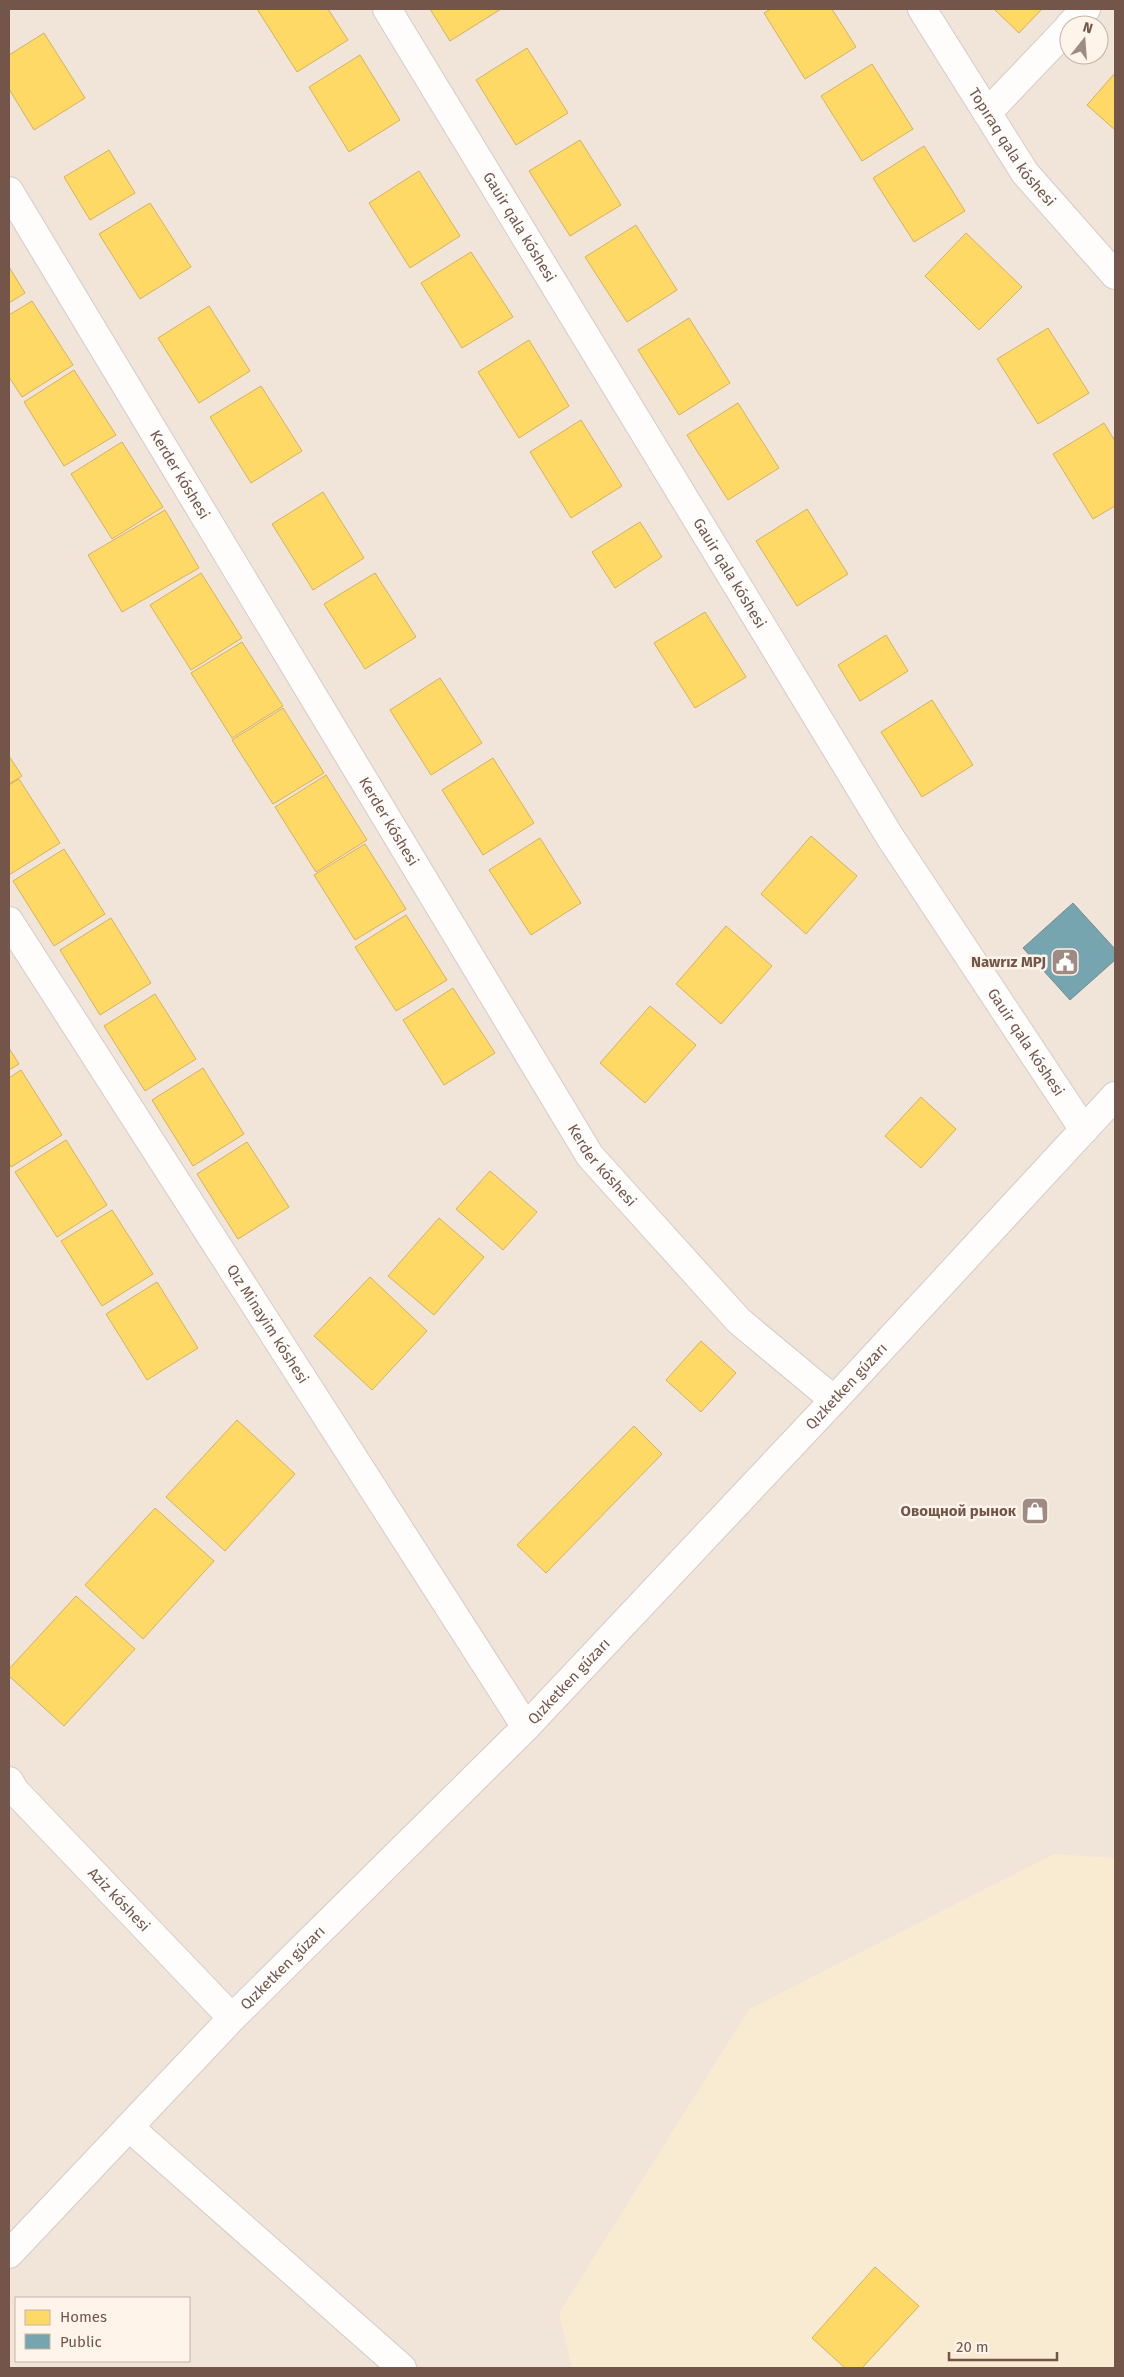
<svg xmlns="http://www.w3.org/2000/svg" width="1124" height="2377" viewBox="0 0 1124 2377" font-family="'Fira Sans',sans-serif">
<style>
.residential{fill:#f1e4d9;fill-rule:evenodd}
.sand{fill:#f8ebd2}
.homes{fill:#ffd966;stroke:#d5b15e}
.public{fill:#76a5af;stroke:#758d91}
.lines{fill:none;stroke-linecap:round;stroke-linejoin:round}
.minor-casing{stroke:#d4cbc6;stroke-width:30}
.minor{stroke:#fefdfc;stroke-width:28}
.labels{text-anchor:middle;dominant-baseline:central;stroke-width:5;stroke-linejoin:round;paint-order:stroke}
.street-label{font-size:15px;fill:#73554a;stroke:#fef4e9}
.poi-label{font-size:15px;font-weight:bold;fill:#73554a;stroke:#fef4e9;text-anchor:end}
</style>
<rect width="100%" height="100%" fill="#f5efe9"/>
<path class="residential" d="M9 9H1115V2368H9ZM1069 25H1099V55H1069ZM16 2298H189V2361H16Z"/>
<path class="sand" d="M1054 1854 1115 1858V2368H572L559 2313 749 2009Z"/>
<path class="homes" d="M257 9H328L348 40 297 72Z
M430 9H501L450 41Z
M771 9H832L856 47 805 79 764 13Z
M994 9H1042L1019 33Z
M44 33 85 98 34 130 9 89V55Z
M527 48 568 113 516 145 476 80Z
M360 55 400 120 349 152 309 87Z
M872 64 913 129 862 161 821 96Z
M1115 73V130L1087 105Z
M580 140 621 205 570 236 529 171Z
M924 146 965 211 914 242 873 178Z
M109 150 135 193 90 220 64 177Z
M419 171 460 236 410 268 369 203Z
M150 203 191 267 140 299 99 234Z
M636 225 677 290 627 322 585 257Z
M966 233 1022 287 979 330 925 276Z
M471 252 513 317 462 348 421 283Z
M9 267 25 293 9 303Z
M32 301 73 365 22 397 9 377V315Z
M209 306 250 371 199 403 158 338Z
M689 318 730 383 679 415 638 350Z
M1048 328 1089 393 1038 424 997 359Z
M529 340 569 406 519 438 478 372Z
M74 370 116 435 64 466 24 402Z
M261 386 302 451 251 483 210 417Z
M738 403 779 468 728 500 687 435Z
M581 420 622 486 571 518 530 452Z
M1104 423 1115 441V506L1093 519 1053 454Z
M122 442 163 507 112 539 71 474Z
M323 492 364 558 313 590 272 524Z
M807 509 848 574 797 606 756 541Z
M165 510 199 568 122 612 88 555Z
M640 522 662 557 615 588 592 552Z
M201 573 242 638 191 670 150 605Z
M375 573 416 637 365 669 324 604Z
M705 612 746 677 695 708 654 643Z
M886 635 908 671 860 701 838 665Z
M242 642 283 706 232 738 191 673Z
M440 678 482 743 431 775 390 710Z
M932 700 973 765 922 797 881 732Z
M283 708 324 773 273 804 232 740Z
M9 756 22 776 9 784Z
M493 758 534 823 483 855 442 790Z
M326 775 367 840 316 872 275 807Z
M19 779 60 843 9 875V785Z
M811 836 857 876 806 934 761 894Z
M540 838 581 903 531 935 489 870Z
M365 844 406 909 355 940 314 875Z
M64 849 105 914 54 946 13 881Z
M406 915 447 980 396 1011 355 947Z
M111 918 151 983 100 1015 60 950Z
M726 926 772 966 721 1024 676 984Z
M453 988 495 1053 444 1085 403 1020Z
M155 994 196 1059 145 1091 104 1026Z
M650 1006 696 1045 645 1103 600 1063Z
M9 1048 19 1064 9 1070Z
M203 1068 244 1134 193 1166 152 1100Z
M21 1070 62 1135 11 1167 9 1163V1078Z
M921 1097 956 1129 921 1168 885 1136Z
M66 1140 107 1205 57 1237 15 1172Z
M247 1142 289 1207 238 1239 197 1174Z
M490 1171 537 1212 503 1250 456 1209Z
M112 1210 153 1274 102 1306 61 1241Z
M439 1218 484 1257 434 1315 388 1276Z
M370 1277 427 1331 372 1390 314 1336Z
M157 1282 198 1348 147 1380 106 1314Z
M701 1341 736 1373 701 1412 666 1380Z
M237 1420 295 1474 225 1551 166 1497Z
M634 1426 662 1454 546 1573 517 1545Z
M155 1508 214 1561 143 1639 85 1585Z
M76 1596 135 1649 64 1726 9 1676V1669Z
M875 2267 919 2306 862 2368H845L812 2338Z"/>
<path class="public" d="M1073 903 1115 949V960L1070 1000 1023 948Z"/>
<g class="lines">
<g class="minor-casing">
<g id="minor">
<path id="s1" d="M387 9 890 837 1084 1130"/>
<path id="s2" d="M922 9 1025 173 1115 275"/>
<path d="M1070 25 1086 9"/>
<path d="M987 113 1069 27"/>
<path id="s3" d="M9 191 590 1156 739 1321 834 1400"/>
<path id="s4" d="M9 921 526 1727"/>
<path id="s5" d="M9 1781 15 1791 232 2018"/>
<path d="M130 2128 402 2368"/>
<path id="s6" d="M9 2254 232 2018 526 1727 834 1400 1115 1096"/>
</g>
</g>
<use href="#minor" class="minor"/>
</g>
<defs>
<g id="civic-square" transform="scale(1.4375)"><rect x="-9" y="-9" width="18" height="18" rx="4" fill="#a08b82" stroke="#fef4e9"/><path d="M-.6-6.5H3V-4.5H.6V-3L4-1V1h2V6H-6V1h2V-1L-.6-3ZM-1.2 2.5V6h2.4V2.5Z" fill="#fff"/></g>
<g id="shop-square" transform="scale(1.4375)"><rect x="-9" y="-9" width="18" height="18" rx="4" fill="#a08b82" stroke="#fef4e9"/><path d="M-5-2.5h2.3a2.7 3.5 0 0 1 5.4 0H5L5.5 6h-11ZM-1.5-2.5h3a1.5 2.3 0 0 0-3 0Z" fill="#fff"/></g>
</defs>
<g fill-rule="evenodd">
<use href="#civic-square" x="1065" y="962"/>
<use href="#shop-square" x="1035" y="1511"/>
</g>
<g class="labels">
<g class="street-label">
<text stroke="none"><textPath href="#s2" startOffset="165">Topıraq qala kóshesi</textPath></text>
<text stroke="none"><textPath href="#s1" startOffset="255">Gauir qala kóshesi</textPath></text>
<text stroke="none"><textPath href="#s3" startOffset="331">Kerder kóshesi</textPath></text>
<text stroke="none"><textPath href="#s1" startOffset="660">Gauir qala kóshesi</textPath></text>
<text stroke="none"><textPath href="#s3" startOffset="736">Kerder kóshesi</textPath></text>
<text stroke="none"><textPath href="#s1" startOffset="1215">Gauir qala kóshesi</textPath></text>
<text stroke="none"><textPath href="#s3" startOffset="1141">Kerder kóshesi</textPath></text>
<text stroke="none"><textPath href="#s4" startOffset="479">Qız Minayim kóshesi</textPath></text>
<text stroke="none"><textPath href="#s6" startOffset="1206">Qızketken gúzarı</textPath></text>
<text stroke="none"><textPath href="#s6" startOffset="801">Qızketken gúzarı</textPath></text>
<text stroke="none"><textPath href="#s5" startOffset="162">Aziz kóshesi</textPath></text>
<text stroke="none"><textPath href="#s6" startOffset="396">Qızketken gúzarı</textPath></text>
</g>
<g class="poi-label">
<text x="1046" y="962">Nawrız MPJ</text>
<text x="1016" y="1511">Овощной рынок</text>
</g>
</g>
<rect width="1124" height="2377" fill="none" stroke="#73554a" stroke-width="20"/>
<rect x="15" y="2297" width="175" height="65" fill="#fef4e9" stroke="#c6b4a9"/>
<rect x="25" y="2310" width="25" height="15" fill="#ffd966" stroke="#c6b4a9"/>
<text x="60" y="2322" font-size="15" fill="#73554a">Homes</text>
<rect x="25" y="2334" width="25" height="15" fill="#76a5af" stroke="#c6b4a9"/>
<text x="60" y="2347" font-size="15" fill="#73554a">Public</text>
<g transform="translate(1084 40) rotate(17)"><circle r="24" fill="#fef4e9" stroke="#c6b4a9"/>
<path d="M0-4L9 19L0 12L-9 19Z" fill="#a08b82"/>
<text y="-8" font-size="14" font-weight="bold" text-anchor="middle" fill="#73554a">N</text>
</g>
<path d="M949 2352v8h108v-8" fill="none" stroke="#73554a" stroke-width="2.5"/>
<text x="956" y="2352" font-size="15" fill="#73554a" stroke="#fef4e9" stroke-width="4" paint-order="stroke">20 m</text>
</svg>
